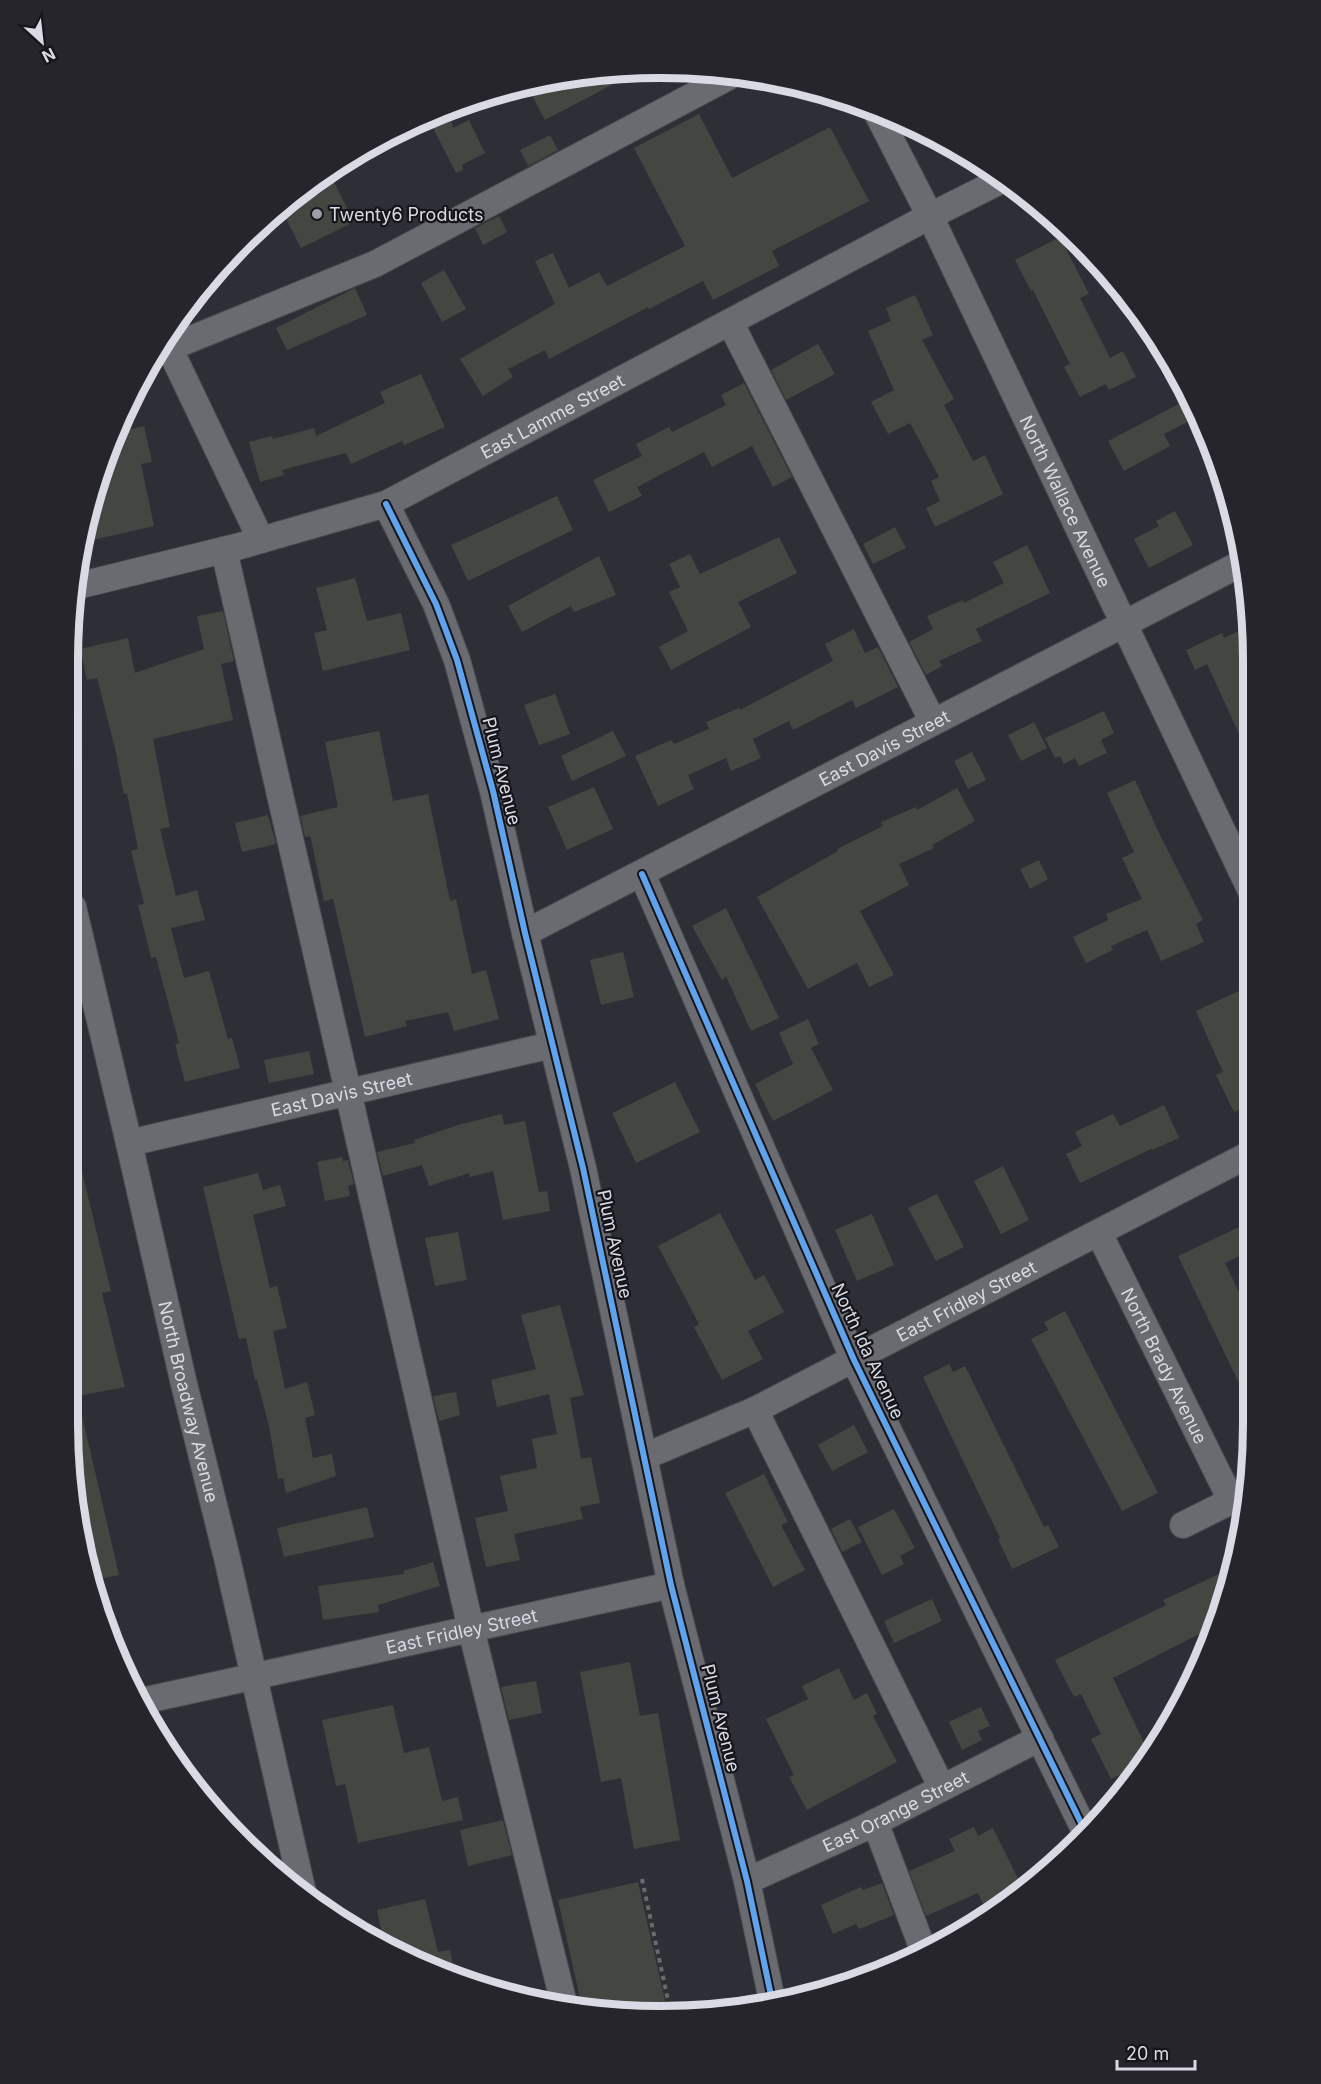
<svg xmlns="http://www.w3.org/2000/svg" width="1321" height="2084" viewBox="0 0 1321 2084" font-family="Inter,sans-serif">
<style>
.building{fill:#424741}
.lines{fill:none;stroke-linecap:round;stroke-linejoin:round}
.minor-casing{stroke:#4a4a51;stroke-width:28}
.path{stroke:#69696e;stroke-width:4;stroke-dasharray:4.5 4.5;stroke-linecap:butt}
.minor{stroke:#6a6b71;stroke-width:26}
.cycleway-casing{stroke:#15151b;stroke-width:10}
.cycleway{stroke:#60a3ed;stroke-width:6}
.poi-dot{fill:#9d9ea6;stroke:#15151b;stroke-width:2}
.labels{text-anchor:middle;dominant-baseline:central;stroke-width:4.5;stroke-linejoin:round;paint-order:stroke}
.poi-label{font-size:18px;fill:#d9dae3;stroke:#15151b;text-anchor:start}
.street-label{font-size:18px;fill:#d9dae3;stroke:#15151b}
.rim{fill:none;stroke:#d9dae3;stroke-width:8}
</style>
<rect width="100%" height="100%" fill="#2e2f36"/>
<path class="building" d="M638 71 545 120 527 86 583 73Z
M449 109 453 128 469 120 485 153 462 165 463 170 456 173 428 118Z
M699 114 732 178 830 127 869 201 772 251 779 266 713 300 703 281 649 309 648 307 549 359 545 350 508 369 513 377 483 396 460 359 555 304 535 261 553 253 569 288 599 272 607 286 685 246 634 148Z
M550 135 558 150 528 166 520 150Z
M329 172 354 222 301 248 280 207Z
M499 216 507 232 483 245 475 228Z
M1060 237 1089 294 1080 298 1110 358 1123 351 1136 377 1109 390 1106 384 1080 397 1064 367 1070 364 1033 290 1031 291 1015 260Z
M444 270 466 309 442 322 421 283Z
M355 288 367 315 287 350 276 328Z
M915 295 933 335 922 340 954 399 944 405 973 461 985 455 1003 494 935 527 926 508 940 501 931 481 939 477 910 423 888 434 871 402 894 390 868 331 891 321 886 308Z
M818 344 835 374 786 400 771 370Z
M421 374 445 427 404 445 402 441 351 464 346 453 282 470 284 475 260 482 249 442 272 436 273 439 314 428 316 436 385 403 380 392Z
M744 383 792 477 773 487 752 446 712 467 704 452 637 487 642 496 609 512 593 480 642 456 636 444 669 427 672 432 726 405 721 395Z
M1192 397 1199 416 1164 434 1170 446 1124 471 1108 441Z
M144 426 152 462 141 464 154 526 84 542 113 433Z
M557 496 573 530 468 581 451 545Z
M1175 511 1193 545 1149 568 1134 539 1159 526 1156 521Z
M895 527 906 548 873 564 863 544Z
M779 537 797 573 738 602 751 627 671 670 659 647 688 631 669 592 680 587 669 564 690 554 700 574Z
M1027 545 1050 593 976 629 982 641 939 661 942 666 926 675 909 642 933 629 927 616 963 600 964 603 1004 583 993 562Z
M599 556 616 595 574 612 571 606 522 632 508 606Z
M355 578 367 621 401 613 410 650 323 671 314 633 327 630 316 588Z
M223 611 234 661 221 664 233 720 153 739 170 827 160 829 176 896 197 890 205 920 171 928 184 978 209 971 228 1039 232 1038 240 1068 185 1082 175 1044 179 1043 156 957 151 958 138 905 144 904 131 851 138 849 127 793 124 794 117 760H118L97 678 87 680 80 649 128 638 135 673 204 649 197 616Z
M1252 625V762L1207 664 1195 670 1186 650 1222 633 1224 638Z
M854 629 865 653 878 647 898 687 856 708 852 700 793 730 789 721 753 739 761 758 731 771 726 758 688 775 694 789 658 806 635 756 671 740 674 744 709 729 706 722 739 708 740 710 833 661 825 644Z
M555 694 570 734 539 745 524 705Z
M1104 711 1114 733 1101 740 1107 753 1079 766 1075 758 1064 764 1060 756 1055 758 1045 738Z
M1034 722 1047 748 1021 761 1008 735Z
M379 731 393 801 428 794 450 901 456 899 472 974 486 970 499 1019 454 1031 448 1012 405 1021 407 1026 365 1037 333 899 324 901 311 839 310 836 305 837 300 816 338 807 325 742Z
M613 731 626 756 572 781 561 756Z
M972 752 986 780 968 789 954 761Z
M1135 780 1157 829 1203 920 1196 924 1204 942 1161 961 1147 930 1111 946 1113 950 1086 963 1073 937 1108 920 1106 914 1142 899 1122 858 1134 852 1107 793Z
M594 787 613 829 567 850 548 807Z
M957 788 975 821 932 845 934 848 899 864 909 885 860 911 894 975 869 987 857 963 808 989 757 897 838 851 837 849 883 826 881 822 916 807 917 810Z
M268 815 276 844 242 852 235 823Z
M1039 860 1048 879 1030 889 1020 869Z
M726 908 779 1018 751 1031 726 976 722 980 692 926Z
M623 952 634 997 601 1005 590 960Z
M1239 991 1244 1003 1251 1000 1250 1105 1234 1112 1216 1075 1223 1072 1196 1011Z
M808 1019 819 1044 811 1048 833 1090 773 1121 755 1084 793 1064 779 1033Z
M309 1051 314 1074 269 1083 264 1060Z
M675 1082 700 1132 636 1163 612 1113Z
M1164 1105 1179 1138 1152 1150 1151 1149 1080 1183 1066 1154 1082 1146 1075 1132 1113 1114 1120 1126Z
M502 1114 504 1125 525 1121 539 1192 547 1191 550 1211 503 1220 493 1171 470 1177 469 1173 429 1186 422 1165 383 1176 377 1152 415 1143 414 1140 458 1125Z
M342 1157 343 1161 348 1160 354 1184 348 1186 350 1196 325 1201 317 1162Z
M80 1164 111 1291 102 1293 125 1387 73 1397V1165Z
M1003 1166 1029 1220 1001 1234 974 1181Z
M258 1173 263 1190 280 1185 286 1206 253 1215 270 1288 277 1286 287 1328 273 1331 285 1389 307 1382 315 1415 305 1418 313 1458 332 1454 336 1476 286 1493 283 1478 278 1479 269 1426 257 1380H255L246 1338 239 1339 203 1187Z
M937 1194 964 1247 936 1261 908 1208Z
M720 1213 755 1280 764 1275 784 1312 748 1331 763 1359 722 1380 694 1327 699 1324 658 1246Z
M872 1214 894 1265 857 1281 835 1230Z
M1250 1222V1251L1225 1263 1249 1313V1404L1178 1256Z
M458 1232 467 1280 435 1286 425 1238Z
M560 1305 584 1395 570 1398 581 1459 591 1457 600 1503 580 1507 583 1519 514 1534 520 1560 486 1567 475 1518 508 1511 500 1476 537 1468 532 1439 557 1434 549 1394 497 1407 491 1380 536 1369 521 1315Z
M1065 1311 1158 1493 1122 1511 1031 1339 1048 1330 1044 1322Z
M949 1364 953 1372 965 1366 1044 1527 1048 1525 1059 1547 1012 1569 998 1539 1000 1538 923 1377Z
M456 1392 460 1415 439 1421 433 1396Z
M81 1411 119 1575 91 1581 73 1501V1412Z
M854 1425 868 1452 832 1471 818 1445Z
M764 1474 788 1522 781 1525 805 1570 773 1587 725 1493Z
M367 1507 374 1537 284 1557 277 1528Z
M894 1509 915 1548 900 1556 904 1564 882 1575 858 1527Z
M850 1519 862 1542 842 1552 831 1529Z
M433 1562 440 1586 378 1605 379 1612 323 1620 318 1586 404 1574 403 1571Z
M1230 1569 1215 1626 1113 1678 1149 1753 1143 1764 1111 1779 1091 1739 1101 1734 1081 1694 1074 1697 1055 1660 1166 1605 1163 1600Z
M932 1599 942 1621 894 1643 884 1621Z
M630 1662 640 1716 658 1713 680 1840 634 1849 621 1778 601 1782 580 1672Z
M839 1668 854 1700 867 1693 877 1714 873 1716 897 1762 807 1810 789 1777 794 1775 766 1719 808 1699 802 1686Z
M536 1681 542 1713 509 1720 501 1687Z
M393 1705 404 1753 429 1747 442 1801 458 1797 463 1820 358 1843 345 1784 336 1786 322 1720Z
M981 1707 990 1726 978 1731 982 1740 962 1750 949 1722Z
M503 1820 512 1855 468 1866 460 1830Z
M974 1827 978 1836 993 1828 1024 1891 1006 1905 988 1913 978 1893 926 1916 909 1871 955 1851 949 1839Z
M638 1882 668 2014 622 2015 582 2007 558 1900Z
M882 1883 894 1915 859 1929 856 1924 833 1934 821 1905 861 1887 863 1890Z
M425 1899 438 1952 450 1950 456 1979 385 1947 377 1910Z"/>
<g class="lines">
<g class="minor-casing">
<g id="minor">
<path id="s1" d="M876 111 930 216 1251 891"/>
<path d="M730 322 933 722"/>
<path d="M166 341 261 540"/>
<path d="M169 348 375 264 734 74"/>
<path d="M386 504 436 604 457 660 493 791 525 933 583 1168 671 1585 747 1881 773 2005"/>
<path d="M224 550 471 1629 564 2004"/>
<path id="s2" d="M73 587 240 546 386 504 930 216 1004 179"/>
<path d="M642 874 854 1360 1086 1833"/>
<path id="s3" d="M73 907 129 1143 183 1380 227 1558 304 1897"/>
<path id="s4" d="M525 933 1242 563"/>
<path id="s5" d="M129 1143 552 1045"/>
<path id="s6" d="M1099 1233 1231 1500"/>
<path d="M755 1410 942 1788"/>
<path id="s7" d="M646 1456 755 1410 1250 1154"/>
<path d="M1183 1525 1249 1492"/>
<path id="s8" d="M142 1701 671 1585"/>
<path d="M875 1822 924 1952"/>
<path id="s9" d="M747 1881 862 1829 1040 1738"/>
</g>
</g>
<path class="path" d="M642 1879 671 2014"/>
<use href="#minor" class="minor"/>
<g class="cycleway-casing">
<path id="cycleway" d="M386 504 436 604 457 660 493 791 525 933 583 1168 671 1585 747 1881 773 2005
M642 874 854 1360 1086 1833"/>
</g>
<use href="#cycleway" class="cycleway"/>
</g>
<circle class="poi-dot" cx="317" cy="214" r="6"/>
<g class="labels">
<g class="poi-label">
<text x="329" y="214">Twenty6 Products</text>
</g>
<g class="street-label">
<text stroke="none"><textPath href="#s2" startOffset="512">East Lamme Street</textPath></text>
<text stroke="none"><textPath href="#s1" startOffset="434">North Wallace Avenue</textPath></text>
<text stroke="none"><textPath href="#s4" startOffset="404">East Davis Street</textPath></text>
<text transform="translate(502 771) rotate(76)">Plum Avenue</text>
<text stroke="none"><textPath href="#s5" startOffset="218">East Davis Street</textPath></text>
<text transform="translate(615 1244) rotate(78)">Plum Avenue</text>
<text stroke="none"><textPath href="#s7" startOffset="356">East Fridley Street</textPath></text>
<text transform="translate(868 1351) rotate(65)">North Ida Avenue</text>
<text stroke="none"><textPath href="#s6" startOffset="148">North Brady Avenue</textPath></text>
<text stroke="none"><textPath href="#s3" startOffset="508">North Broadway Avenue</textPath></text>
<text stroke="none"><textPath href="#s8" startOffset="327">East Fridley Street</textPath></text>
<text transform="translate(721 1718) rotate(76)">Plum Avenue</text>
<text stroke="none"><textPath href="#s9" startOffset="164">East Orange Street</textPath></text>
</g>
</g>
<path d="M0 0H1321V2084H0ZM660 78H661A582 582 0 0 1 1243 660V1424A582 582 0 0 1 661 2006H660A582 582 0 0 1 78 1424V660A582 582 0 0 1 660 78Z" fill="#25252b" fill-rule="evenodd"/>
<path class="rim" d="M660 78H661A582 582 0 0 1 1243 660V1424A582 582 0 0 1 661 2006H660A582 582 0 0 1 78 1424V660A582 582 0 0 1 660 78Z"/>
<g transform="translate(42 42) rotate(153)" stroke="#15151b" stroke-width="4.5" paint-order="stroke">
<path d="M0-4.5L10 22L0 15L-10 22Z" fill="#d9dae3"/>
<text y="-9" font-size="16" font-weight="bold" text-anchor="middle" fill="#d9dae3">N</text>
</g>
<path d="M1117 2060v9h78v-9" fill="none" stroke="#d9dae3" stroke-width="3"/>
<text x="1126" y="2060" font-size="18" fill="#d9dae3" stroke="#15151b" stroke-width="4.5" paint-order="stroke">20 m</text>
</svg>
